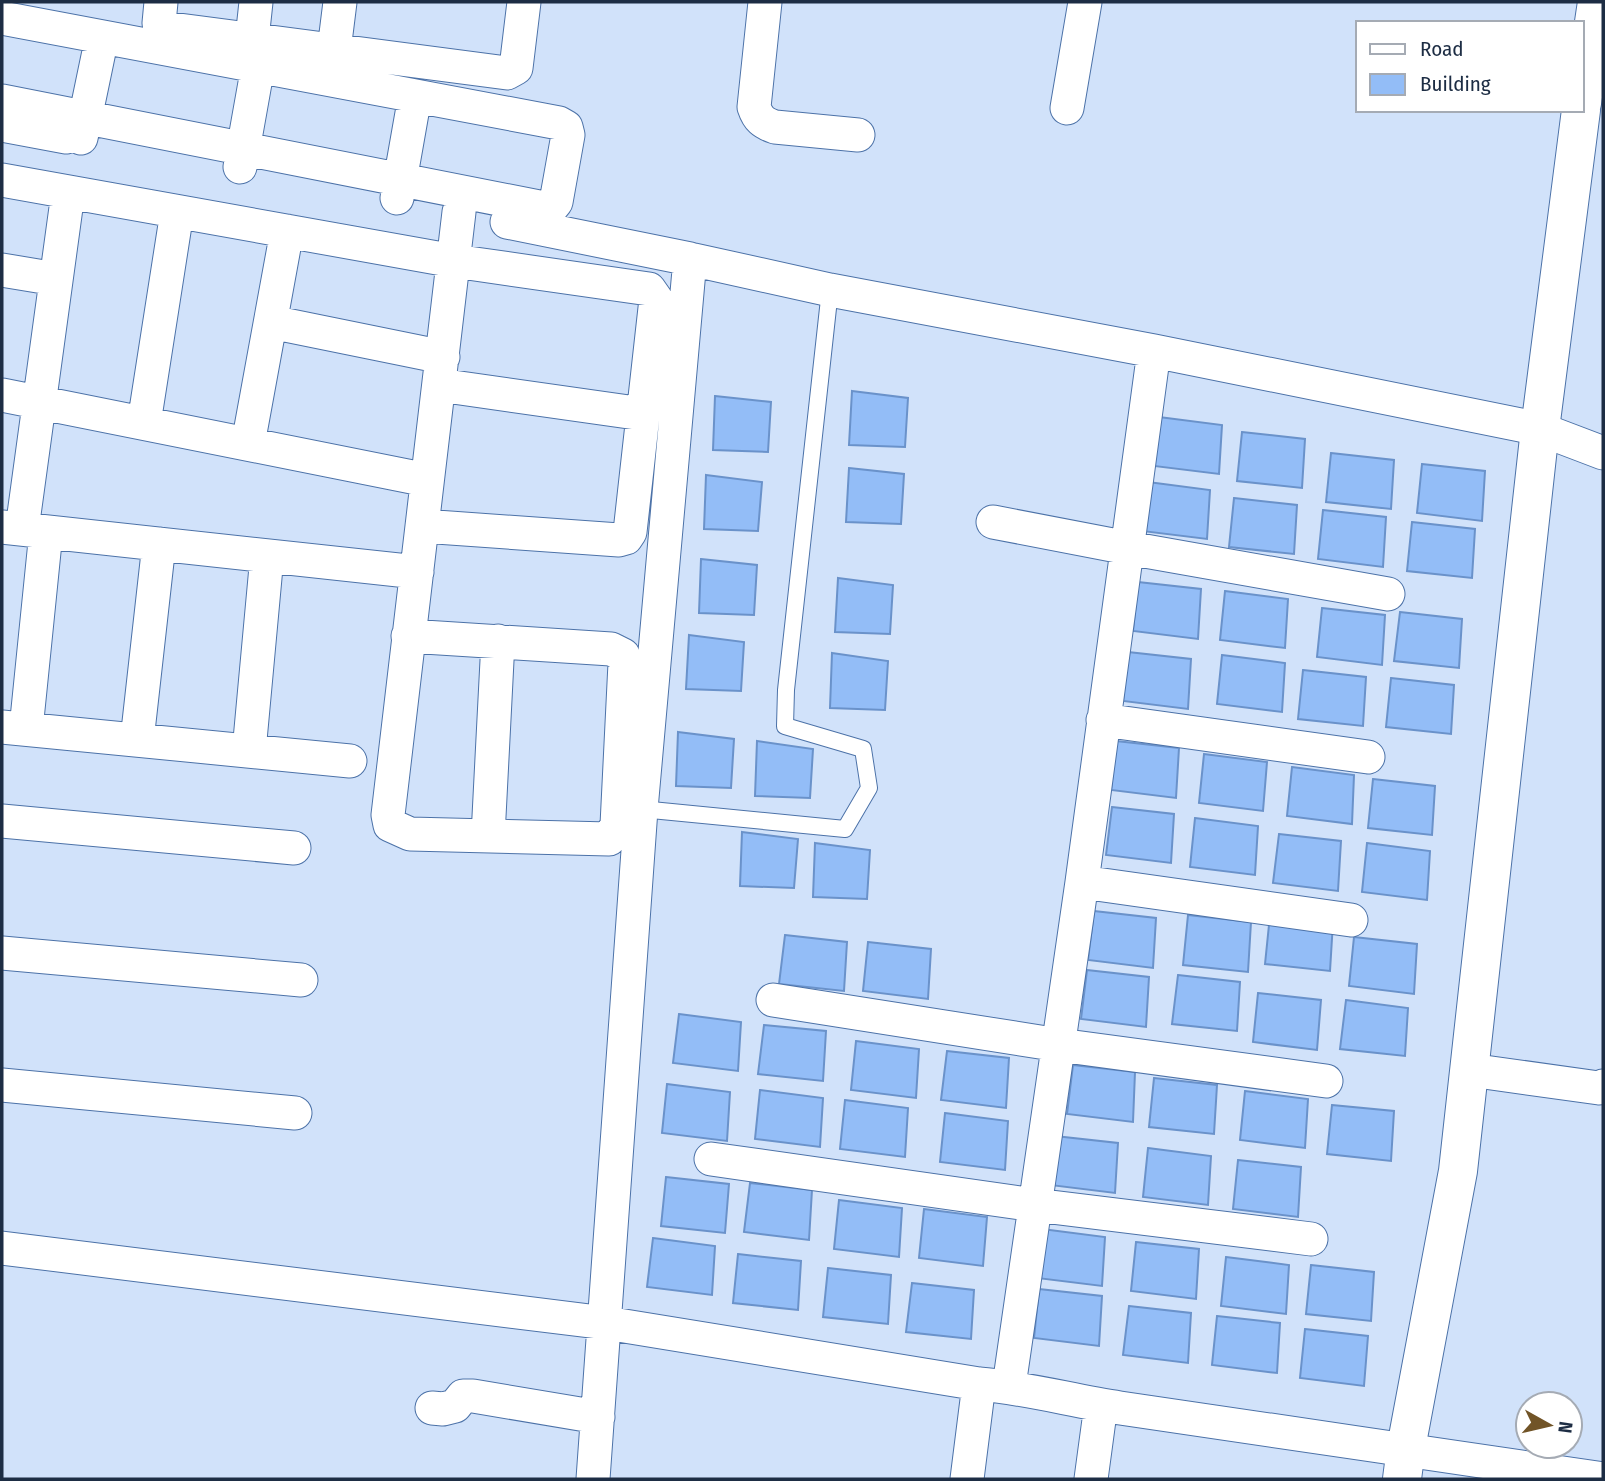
<svg xmlns="http://www.w3.org/2000/svg" width="1605" height="1481" viewBox="0 0 1605 1481" font-family="'Fira Sans Condensed',sans-serif">
<style>
.building{fill:#93bdf7;stroke:#6a92ca;stroke-width:2}
.lines{fill:none;stroke-linecap:round;stroke-linejoin:round}
.lane-casing{stroke:#4c72a8;stroke-width:18}
.street-casing{stroke:#4c72a8;stroke-width:35}
.secondary-casing{stroke:#4c72a8;stroke-width:40}
.lane{stroke:#fff;stroke-width:16}
.street{stroke:#fff;stroke-width:33}
.secondary{stroke:#fff;stroke-width:38}
</style>
<rect width="100%" height="100%" fill="#d1e2fa"/>
<path class="building" d="M852 391 908 398 905 447 849 445Z
M715 396 771 402 768 452 713 450Z
M1159 417 1222 425 1219 474 1154 466Z
M1242 432 1305 439 1302 488 1237 481Z
M1331 453 1394 460 1391 509 1326 502Z
M1422 464 1485 471 1482 521 1417 513Z
M849 468 904 474 901 524 846 522Z
M706 475 762 482 758 531 704 529Z
M1148 482 1210 490 1207 539 1142 531Z
M1234 498 1297 505 1294 554 1229 547Z
M1323 510 1386 517 1383 567 1318 559Z
M1412 522 1475 529 1472 578 1407 571Z
M701 559 757 565 754 615 699 613Z
M838 578 893 585 890 634 835 632Z
M1138 582 1201 589 1198 639 1133 631Z
M1225 591 1288 599 1285 648 1220 640Z
M1322 608 1385 615 1382 665 1317 657Z
M1400 612 1462 619 1459 668 1394 661Z
M689 635 744 642 741 691 686 689Z
M1128 652 1191 659 1188 709 1123 701Z
M832 653 888 661 885 710 830 708Z
M1222 655 1285 663 1282 712 1217 704Z
M1303 670 1366 677 1363 726 1298 719Z
M1391 678 1454 685 1451 734 1386 727Z
M678 732 734 739 731 788 676 786Z
M757 741 813 749 810 798 755 796Z
M1116 741 1179 748 1176 798 1111 790Z
M1204 754 1267 762 1263 811 1199 803Z
M1292 767 1354 775 1352 824 1287 816Z
M1373 779 1435 786 1432 835 1368 828Z
M1112 807 1174 814 1171 863 1106 855Z
M1195 818 1258 826 1255 875 1190 867Z
M742 832 798 839 794 888 740 886Z
M1279 834 1341 841 1338 891 1273 883Z
M815 843 870 850 867 899 813 897Z
M1367 843 1430 851 1427 900 1362 892Z
M1094 911 1156 918 1153 968 1088 960Z
M1188 915 1251 922 1248 972 1183 965Z
M1270 915 1333 922 1330 971 1265 964Z
M785 935 847 942 844 991 779 984Z
M1354 937 1417 944 1414 994 1349 986Z
M868 942 931 949 928 999 863 991Z
M1087 970 1149 977 1146 1027 1081 1019Z
M1178 975 1240 982 1237 1031 1172 1024Z
M1258 993 1321 1000 1317 1050 1253 1042Z
M1346 1000 1408 1008 1405 1056 1340 1049Z
M679 1014 741 1022 738 1071 673 1063Z
M764 1025 826 1031 823 1081 758 1074Z
M856 1041 919 1049 916 1098 851 1090Z
M947 1051 1009 1058 1006 1108 941 1100Z
M1073 1065 1135 1072 1133 1122 1067 1114Z
M1154 1078 1217 1085 1214 1134 1149 1127Z
M667 1084 730 1092 727 1141 662 1133Z
M760 1090 823 1098 820 1147 755 1139Z
M1245 1091 1308 1099 1305 1148 1240 1140Z
M845 1100 908 1108 905 1157 840 1149Z
M1332 1105 1394 1111 1391 1161 1327 1154Z
M945 1113 1008 1121 1005 1170 940 1162Z
M1055 1136 1118 1143 1115 1193 1050 1185Z
M1148 1148 1211 1156 1208 1205 1143 1197Z
M1238 1160 1301 1167 1298 1217 1233 1209Z
M666 1177 729 1184 725 1233 661 1226Z
M750 1183 812 1190 809 1240 744 1232Z
M839 1200 902 1208 899 1257 834 1249Z
M924 1209 987 1217 983 1266 919 1258Z
M1042 1229 1105 1237 1102 1286 1037 1278Z
M653 1238 715 1246 712 1295 647 1287Z
M1136 1242 1199 1249 1196 1299 1131 1291Z
M738 1254 801 1261 798 1310 733 1303Z
M1226 1257 1289 1265 1286 1314 1221 1306Z
M1311 1265 1374 1272 1371 1321 1306 1314Z
M828 1268 891 1275 888 1324 823 1317Z
M912 1283 974 1290 971 1339 906 1332Z
M1039 1289 1102 1296 1099 1346 1034 1338Z
M1129 1306 1191 1313 1188 1363 1123 1355Z
M1217 1316 1280 1323 1277 1373 1212 1365Z
M1305 1329 1368 1336 1364 1386 1300 1378Z"/>
<g class="lines">
<g class="lane-casing">
<path id="lane" d="M641 809 845 829 869 788 863 749 785 726 786 690 830 290"/>
</g>
<g class="street-casing">
<path id="street" d="M161 2 159 23 164 28 507 73 516 68 524 2
M765 2 754 107C758 119 763 123 775 127L858 135
M2 18 559 123 566 127 568 135 556 202 552 207 544 208 2 101
M252 39 256 2
M334 50 340 2
M1067 108 1085 2
M2 125 66 137
M81 138 102 37
M240 167 258 66
M2 180 454 261 649 289 656 299 630 532 626 538 619 540 422 526
M397 198 415 96
M507 222 690 259
M2 270 56 279
M271 322 443 357
M439 385 643 414
M2 395 427 480
M144 423 177 212
M248 444 287 231
M993 522 1128 548 1388 594
M2 527 417 572
M22 529 68 193
M408 636 611 649 623 655 625 663 617 825 609 839 410 834 390 825 388 815 459 212
M1103 720 1368 757
M2 727 350 761
M26 729 46 532
M137 740 159 544
M249 751 267 556
M2 821 294 848
M488 836 498 641
M1082 882 1351 920
M2 953 301 980
M773 1000 1059 1045 1326 1081
M1470 1070 1599 1088 1603 1086
M2 1085 295 1113
M711 1159 1035 1205 1311 1239
M2 1248 606 1323 979 1384C1027 1388 1073 1401 1120 1408 1281 1431 1442 1456 1603 1479
M1009 1386 1082 882 1154 351
M432 1408 443 1409 455 1406 463 1396H473L598 1417
M593 1479 641 809 690 259 830 290 1154 351 1540 429 1603 453
M967 1479 979 1384
M1091 1479 1101 1405"/>
</g>
<g class="secondary-casing">
<path id="secondary" d="M1582 103 1597 2
M1402 1479 1406 1448 1458 1171 1540 429 1581 110"/>
</g>
<use href="#lane" class="lane"/>
<use href="#street" class="street"/>
<use href="#secondary" class="secondary"/>
</g>
<rect width="1605" height="1481" fill="none" stroke="#1d2d44" stroke-width="7"/>
<rect x="1356" y="21" width="228" height="91" fill="#ffffff" stroke="#a5abb4" stroke-width="2"/>
<rect x="1370" y="44" width="35" height="10" fill="#ffffff" stroke="#a5abb4" stroke-width="2"/>
<text x="1420" y="56" font-size="21" fill="#1d2d44">Road</text>
<rect x="1370" y="74" width="35" height="21" fill="#93bdf7" stroke="#a5abb4" stroke-width="2"/>
<text x="1420" y="91" font-size="21" fill="#1d2d44">Building</text>
<g transform="translate(1549 1425) rotate(98)"><circle r="33" fill="#ffffff" stroke="#a5abb4" stroke-width="2"/>
<path d="M0-5L12 26L0 18L-12 26Z" fill="#715427"/>
<text y="-10" font-size="19" font-weight="bold" text-anchor="middle" fill="#1d2d44">N</text>
</g>
</svg>
